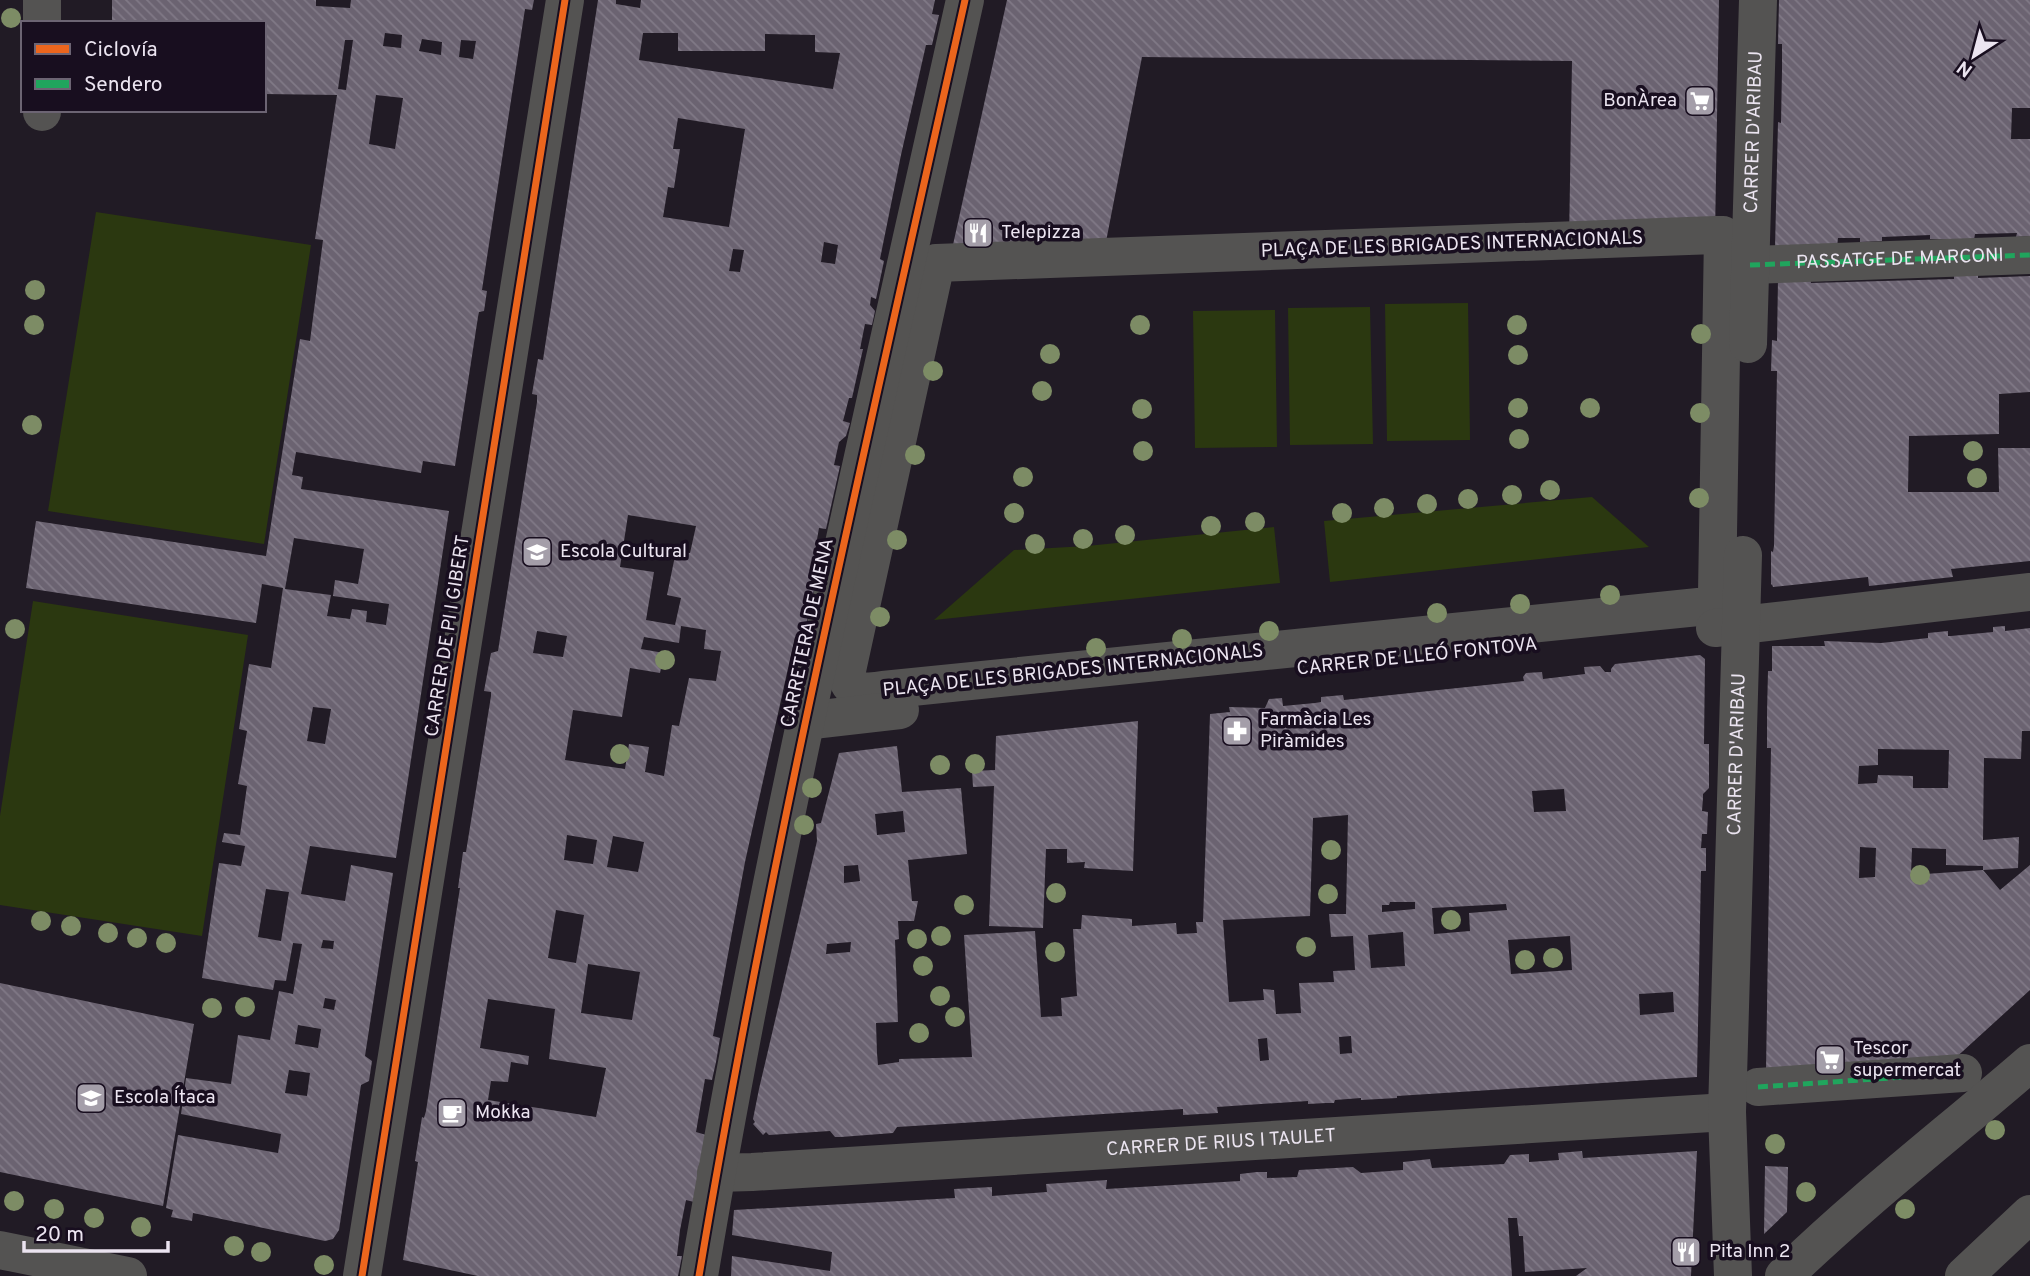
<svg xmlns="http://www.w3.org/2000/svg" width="2030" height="1276" viewBox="0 0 2030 1276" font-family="Overpass,sans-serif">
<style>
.park{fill:#2b3810}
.building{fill:url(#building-back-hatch);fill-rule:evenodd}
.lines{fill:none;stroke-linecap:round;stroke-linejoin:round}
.minor{stroke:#545352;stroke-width:38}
.quiet{stroke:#20a55d;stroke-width:5;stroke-dasharray:10 5;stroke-linecap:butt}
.cycleway-casing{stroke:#180e1f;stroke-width:11}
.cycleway{stroke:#eb651d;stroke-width:7}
.tree{fill:#7d8c65}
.labels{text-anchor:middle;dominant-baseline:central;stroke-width:7;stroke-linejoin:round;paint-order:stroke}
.poi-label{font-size:19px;fill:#ebe4f0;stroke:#180e1f;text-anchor:start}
.street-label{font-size:19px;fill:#ebe4f0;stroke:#180e1f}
</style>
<defs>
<pattern id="building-back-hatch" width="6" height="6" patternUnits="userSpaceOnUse" patternTransform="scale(1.75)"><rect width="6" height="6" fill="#6b6371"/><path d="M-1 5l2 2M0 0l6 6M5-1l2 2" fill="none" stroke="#807986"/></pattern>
</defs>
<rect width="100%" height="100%" fill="#211b25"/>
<path class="park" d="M96 212 311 245 264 544 48 511Z
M1468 303 1470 440 1387 441 1385 304Z
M1370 307 1373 444 1290 445 1288 308Z
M1275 310 1277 447 1195 448 1193 311Z
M1592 497 1649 547 1330 582 1324 521Z
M1274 527 1280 583 934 620 1014 550 1087 546Z
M33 601 248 635 202 936 0 905V816Z"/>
<path class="building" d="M112 0H316V6L350 8 351 0H534L532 10 525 9 482 290 487 291 484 311 479 312 478 317 455 466 423 461 421 473 296 452 292 475 303 477 301 489 449 511 396 858 310 846 301 894 345 901 351 865 393 873 365 1056 372 1061 369 1081 361 1085 339 1230 333 1239 325 1241 193 1213 192 1221 171 1217 173 1210 166 1208 178 1135 278 1153 281 1134 181 1114 186 1078 231 1084 238 1035 270 1040 279 991 293 994 302 944 293 943 286 981 275 980 273 990 202 978 219 863 241 866 245 846 222 842 224 833 240 835 247 786 238 784 247 731 239 729 249 664 271 668 283 588 262 584 256 623 26 588 36 521 266 556 300 339 310 341 323 240 315 239 337 95 264 94V23H112ZM385 33 402 35 401 48 383 46ZM422 39 442 42 441 55 419 51ZM345 40H353L346 90 338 89ZM461 40 476 41 473 59 459 57ZM376 95 403 98 395 149 369 144ZM294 538 364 549 358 584 335 580 333 596 389 604 386 625 366 622 367 611 352 609 350 619 327 616 331 595 285 589ZM313 707 331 709 325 744 307 741ZM266 889 289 892 281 941 258 937ZM323 940 334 941 333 949 321 948ZM325 998 336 1000 334 1010 323 1008ZM298 1025 321 1029 318 1048 295 1044ZM289 1070 310 1073 307 1096 285 1093Z
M598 0H616V4L640 8 641 0H935L932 14 939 15 932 45H926L901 155 880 259 884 261 876 299 871 297 870 305 875 311 872 325 865 324 860 349H863L852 398H849L843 421 850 423 846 436 839 442 834 465 840 466 826 529 819 528 816 545 815 553 822 554 803 639 795 637 745 862 713 1036 720 1038 716 1062 712 1080 705 1079 696 1132 706 1135 694 1202 686 1200 680 1230 677 1256H682L678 1276H478L403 1260 418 1162 415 1161 422 1117 424 1118 426 1111 459 894 460 888H458L463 852H466L491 696V692L484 691 491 653 498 651 537 402V395L532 394 538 359 543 360 544 353ZM643 33H678V51H765V34L815 35V52L840 53 833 89 639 60ZM678 118 745 129 729 227 663 217 668 187 674 188 680 149H673ZM824 242 838 245 835 264 821 262ZM733 249 744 250 740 272 729 271ZM628 515 696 526 690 553 676 551 667 595 681 598 675 625 646 620 654 572 620 567ZM681 626 706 630 704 649 721 651 716 681 689 678 679 726 672 725 664 776 645 772 649 747 629 744 625 769 565 760 573 710 622 717 630 668 660 673 664 653 641 649 644 637 679 643ZM537 631 567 636 563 657 533 653ZM567 835 597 840 593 864 564 860ZM613 836 644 842 638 872 607 867ZM556 910 584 915 576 963 548 958ZM588 964 640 972 632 1020 581 1013ZM488 999 555 1009 549 1059 606 1068 596 1117 488 1100 491 1081 508 1082 511 1062 528 1065 529 1056 480 1048Z
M1007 0H1719L1715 235 1569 241 1572 61 1142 57 1103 257 949 263Z
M1779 0H2030V108H2012L2011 139H2030V236L2016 237 2017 233 1975 234 1974 240 1930 239V235L1882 237V241L1860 242V238H1838L1837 247 1775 248 1778 122 1781 123 1782 70V44H1778Z
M1978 272V278L2030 276V392L1999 394V434L1909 436 1908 492H1999L1998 448H2030V561L1951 569 1953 577 1869 586 1868 577 1773 587 1772 584 1771 585V551L1773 552 1774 546 1777 371H1771L1772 340 1777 341 1778 278 1810 277 1811 283 1954 279V273Z
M2005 626V631L2030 628V731H2022L2021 759 1984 758 1983 840 2019 837 2018 868 1983 870V866L1946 865V849L1912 848 1911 875 1983 870 2000 890 2030 865V990L1951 1062 1766 1072 1771 748H1767V712L1768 671H1772V646H1825L1824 641 1881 643 1928 638V633L1948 631V636H1951L1993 632V627ZM1878 749 1949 750 1948 788H1913V776L1878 775 1877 783 1858 784 1859 766 1878 765ZM1860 847 1876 848 1875 877 1859 878Z
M1700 655 1705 659 1704 744H1709V788L1703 794V798L1702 811 1708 812 1707 834H1702L1701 848H1706V871H1701L1697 1077 1397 1096V1098L1361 1100V1098L1335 1100 1334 1103H1326L1308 1104V1101L1217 1107 1218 1113 1183 1115V1109L897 1127 893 1133 841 1137H835L830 1131 769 1135 766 1132 763 1135 753 1124 755 1122 753 1119 759 1089 817 841 816 824 821 823 839 753 897 746 902 792 961 788 967 854 908 860 912 901H918L914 921H898L899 939 895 940 898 1022 876 1023 877 1053 878 1065 899 1062V1059L972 1057 964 935 1035 931 1041 1017 1062 1016 1061 998 1077 996 1073 929H1081L1082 915 1132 919V926L1176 923 1177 934 1197 933 1196 922H1203L1210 714 1230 712 1229 707 1265 708 1269 699 1282 698 1283 706 1315 703 1321 702V697L1343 695 1344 700 1524 681 1523 677 1526 673 1542 672 1543 679 1585 674 1584 667 1600 666 1605 672H1611V669L1615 664ZM1564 789 1566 811 1534 812 1532 791ZM903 811 905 832 877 835 875 814ZM1348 815 1346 914H1329L1331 937 1353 936 1355 970 1333 971 1334 982 1299 983 1301 1013 1276 1014 1274 990 1263 989 1264 1000 1229 1002 1223 920 1310 916 1313 818ZM858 865 860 881 844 883V866ZM1390 902H1415V909L1382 912V905H1389ZM1506 904 1507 910 1469 913 1470 931 1434 934 1432 908ZM1403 932 1405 966 1371 968 1368 935ZM1570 936 1572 970 1511 974 1508 940ZM851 942 850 952 826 954 827 944ZM1673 992 1674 1012 1640 1015 1639 994ZM1351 1036 1352 1053 1340 1054 1339 1037ZM1267 1038 1269 1060 1260 1061 1258 1039Z
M1138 721 1133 871 1084 868 1085 862 1067 863V849H1046L1043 928 989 926 994 786 973 787 972 771 995 770 996 736Z
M0 983 194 1024 163 1206 0 1172Z
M1582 1151 1583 1158 1697 1151 1691 1276H1576L1587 1268 1525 1272 1523 1236H1519L1517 1218H1508L1512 1276H731L732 1256 830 1271 832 1252 732 1235 734 1210 955 1198 954 1189 992 1187V1196L1047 1192 1046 1184 1107 1180 1106 1189 1240 1181V1174L1257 1172H1267V1178L1297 1177 1299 1170 1353 1167 1361 1173 1403 1170V1162L1430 1159 1432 1168 1504 1164 1510 1155 1529 1154V1162L1559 1160 1558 1153Z
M1765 1166 1788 1167 1787 1212 1764 1234Z"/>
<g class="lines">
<g class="minor">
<path d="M42 23V0"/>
<path d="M42 112V110"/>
<path d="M1716 235H1723L1717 593 1714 601 1708 606 883 690C866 692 851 695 846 675L936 263Z"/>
<path d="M1750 265 2030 255"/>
<path id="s1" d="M1748 344 1758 0"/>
<path d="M1715 628 2030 592"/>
<path d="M804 721 900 710"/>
<path d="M1758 1087 1963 1073"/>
<path id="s2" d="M716 1173 752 1172 1727 1112"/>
<path d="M0 1250 128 1276"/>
<path d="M362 1276 565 0"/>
<path d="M699 1276C771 847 871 424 965 0"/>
<path id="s3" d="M1733 1276 1727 1112 1743 555"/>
<path d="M1784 1276C1862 1200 1948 1134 2030 1063"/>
<path d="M1964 1276 2030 1214"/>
</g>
<g class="quiet">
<path id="s4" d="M1750 265 2030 255"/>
<path d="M1758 1087 1963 1073"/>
</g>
<g class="cycleway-casing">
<path id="cycleway" d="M362 1276 565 0
M699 1276C771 847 871 424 965 0"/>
</g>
<use href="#cycleway" class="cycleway"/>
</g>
<g class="tree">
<circle cx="11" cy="18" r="10"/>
<circle cx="35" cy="290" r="10"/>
<circle cx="34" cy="325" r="10"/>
<circle cx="1140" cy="325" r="10"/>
<circle cx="1517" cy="325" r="10"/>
<circle cx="1701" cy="334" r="10"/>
<circle cx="1050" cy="354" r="10"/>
<circle cx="1518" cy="355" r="10"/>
<circle cx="933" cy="371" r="10"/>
<circle cx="1042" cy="391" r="10"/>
<circle cx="1518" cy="408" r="10"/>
<circle cx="1590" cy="408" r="10"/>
<circle cx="1142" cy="409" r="10"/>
<circle cx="1700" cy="413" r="10"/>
<circle cx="32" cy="425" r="10"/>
<circle cx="1519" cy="439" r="10"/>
<circle cx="1143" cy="451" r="10"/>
<circle cx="1973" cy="451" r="10"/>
<circle cx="915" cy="455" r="10"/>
<circle cx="1023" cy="477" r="10"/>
<circle cx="1977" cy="478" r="10"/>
<circle cx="1550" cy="490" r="10"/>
<circle cx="1512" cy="495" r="10"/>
<circle cx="1699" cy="498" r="10"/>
<circle cx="1468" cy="499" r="10"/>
<circle cx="1427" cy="504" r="10"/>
<circle cx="1384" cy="508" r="10"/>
<circle cx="1014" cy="513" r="10"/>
<circle cx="1342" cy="513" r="10"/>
<circle cx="1255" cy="522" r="10"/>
<circle cx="1211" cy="526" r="10"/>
<circle cx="1125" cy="535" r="10"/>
<circle cx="1083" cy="539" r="10"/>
<circle cx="897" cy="540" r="10"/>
<circle cx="1035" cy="544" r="10"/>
<circle cx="1610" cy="595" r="10"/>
<circle cx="1520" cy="604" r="10"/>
<circle cx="1437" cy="613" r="10"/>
<circle cx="880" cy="617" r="10"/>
<circle cx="15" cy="629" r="10"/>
<circle cx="1269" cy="631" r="10"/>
<circle cx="1182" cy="639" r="10"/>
<circle cx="1096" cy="648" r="10"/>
<circle cx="665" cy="660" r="10"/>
<circle cx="620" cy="754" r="10"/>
<circle cx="975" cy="764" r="10"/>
<circle cx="940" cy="765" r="10"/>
<circle cx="812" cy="788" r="10"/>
<circle cx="804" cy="825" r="10"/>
<circle cx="1331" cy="850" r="10"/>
<circle cx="1920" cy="875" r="10"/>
<circle cx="1056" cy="893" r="10"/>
<circle cx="1328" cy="894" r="10"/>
<circle cx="964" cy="905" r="10"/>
<circle cx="1451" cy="920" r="10"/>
<circle cx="41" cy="921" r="10"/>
<circle cx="71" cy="926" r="10"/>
<circle cx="108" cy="933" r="10"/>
<circle cx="941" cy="936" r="10"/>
<circle cx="137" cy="938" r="10"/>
<circle cx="917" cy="939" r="10"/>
<circle cx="166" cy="943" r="10"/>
<circle cx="1306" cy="947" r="10"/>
<circle cx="1055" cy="952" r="10"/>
<circle cx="1553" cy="958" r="10"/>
<circle cx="1525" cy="960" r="10"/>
<circle cx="923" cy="966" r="10"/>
<circle cx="940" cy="996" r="10"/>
<circle cx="245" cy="1007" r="10"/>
<circle cx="212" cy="1008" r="10"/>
<circle cx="955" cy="1017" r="10"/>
<circle cx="919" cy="1033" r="10"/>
<circle cx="1995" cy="1130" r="10"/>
<circle cx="1775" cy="1144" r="10"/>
<circle cx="1806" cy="1192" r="10"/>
<circle cx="14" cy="1201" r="10"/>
<circle cx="54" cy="1209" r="10"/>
<circle cx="1905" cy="1209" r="10"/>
<circle cx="94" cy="1218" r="10"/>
<circle cx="141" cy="1227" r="10"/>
<circle cx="234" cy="1246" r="10"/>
<circle cx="261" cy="1252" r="10"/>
<circle cx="324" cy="1265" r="10"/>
</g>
<defs>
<g id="supermarket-square" transform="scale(1.575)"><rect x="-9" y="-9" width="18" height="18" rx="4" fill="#a49ea9" stroke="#180e1f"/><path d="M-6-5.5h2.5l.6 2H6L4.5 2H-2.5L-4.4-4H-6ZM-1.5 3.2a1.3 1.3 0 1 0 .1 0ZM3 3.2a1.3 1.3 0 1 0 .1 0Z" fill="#fff"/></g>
<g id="restaurant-square" transform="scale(1.575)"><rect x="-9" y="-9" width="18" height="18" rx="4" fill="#a49ea9" stroke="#180e1f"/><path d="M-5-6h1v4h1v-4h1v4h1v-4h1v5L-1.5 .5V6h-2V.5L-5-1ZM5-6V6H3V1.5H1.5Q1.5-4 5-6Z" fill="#fff"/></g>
<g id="school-square" transform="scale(1.575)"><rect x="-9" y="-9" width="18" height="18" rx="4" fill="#a49ea9" stroke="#180e1f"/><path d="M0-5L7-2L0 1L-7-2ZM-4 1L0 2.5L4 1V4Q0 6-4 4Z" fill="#fff"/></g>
<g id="pharmacy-square" transform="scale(1.575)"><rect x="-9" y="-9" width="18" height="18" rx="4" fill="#a49ea9" stroke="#180e1f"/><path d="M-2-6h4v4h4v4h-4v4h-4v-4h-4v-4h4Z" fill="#fff"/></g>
<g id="cafe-square" transform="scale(1.575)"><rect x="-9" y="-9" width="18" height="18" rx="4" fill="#a49ea9" stroke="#180e1f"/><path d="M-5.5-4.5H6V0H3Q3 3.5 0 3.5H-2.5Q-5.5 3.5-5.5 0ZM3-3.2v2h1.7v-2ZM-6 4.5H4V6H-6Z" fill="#fff"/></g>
</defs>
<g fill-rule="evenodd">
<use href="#supermarket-square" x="1700" y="101"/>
<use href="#restaurant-square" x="978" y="233"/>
<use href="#school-square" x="537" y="552"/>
<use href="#pharmacy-square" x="1237" y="731"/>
<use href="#supermarket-square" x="1830" y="1060"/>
<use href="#school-square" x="91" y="1098"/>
<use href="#cafe-square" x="452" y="1113"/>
<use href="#restaurant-square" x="1686" y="1252"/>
</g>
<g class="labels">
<g class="poi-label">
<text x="1677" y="101" text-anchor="end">BonÀrea</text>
<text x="1001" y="233">Telepizza</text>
<text x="560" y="552">Escola Cultural</text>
<text x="1260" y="720">Farmàcia Les<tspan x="1260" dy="22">Piràmides</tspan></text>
<text x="1853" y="1049">Tescor<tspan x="1853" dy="22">supermercat</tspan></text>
<text x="114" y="1098">Escola Ítaca</text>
<text x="475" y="1113">Mokka</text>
<text x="1709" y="1252">Pita Inn 2</text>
</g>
<g class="street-label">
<text stroke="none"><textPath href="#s1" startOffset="212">CARRER D'ARIBAU</textPath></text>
<text transform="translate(1452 245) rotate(-2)">PLAÇA DE LES BRIGADES INTERNACIONALS</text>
<text stroke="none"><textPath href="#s4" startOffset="150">PASSATGE DE MARCONI</textPath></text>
<text transform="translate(808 633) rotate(-78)">CARRETERA DE MENA</text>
<text transform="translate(448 636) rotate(-81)">CARRER DE PI I GIBERT</text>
<text transform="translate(1417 657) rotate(-6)">CARRER DE LLEÓ FONTOVA</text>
<text transform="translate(1073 671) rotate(-6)">PLAÇA DE LES BRIGADES INTERNACIONALS</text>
<text stroke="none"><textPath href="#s3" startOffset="522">CARRER D'ARIBAU</textPath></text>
<text stroke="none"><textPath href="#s2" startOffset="506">CARRER DE RIUS I TAULET</textPath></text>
</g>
</g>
<rect x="21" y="21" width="245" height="91" fill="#180e1f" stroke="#6c6473" stroke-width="2"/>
<rect x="35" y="44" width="35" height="10" fill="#eb651d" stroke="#6c6473" stroke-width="2"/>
<text x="84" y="56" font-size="21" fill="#ebe4f0">Ciclovía</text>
<rect x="35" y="79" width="35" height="10" fill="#20a55d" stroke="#6c6473" stroke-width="2"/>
<text x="84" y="91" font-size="21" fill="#ebe4f0">Sendero</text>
<g transform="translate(1974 56) rotate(216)" stroke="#180e1f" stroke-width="5" paint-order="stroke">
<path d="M0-5L12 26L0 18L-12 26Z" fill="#ebe4f0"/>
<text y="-10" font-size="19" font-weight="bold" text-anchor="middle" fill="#ebe4f0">N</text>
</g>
<path d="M24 1241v10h144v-10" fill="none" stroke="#ebe4f0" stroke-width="3.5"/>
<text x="35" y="1241" font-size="21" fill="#ebe4f0" stroke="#180e1f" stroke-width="5" paint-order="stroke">20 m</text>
</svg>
